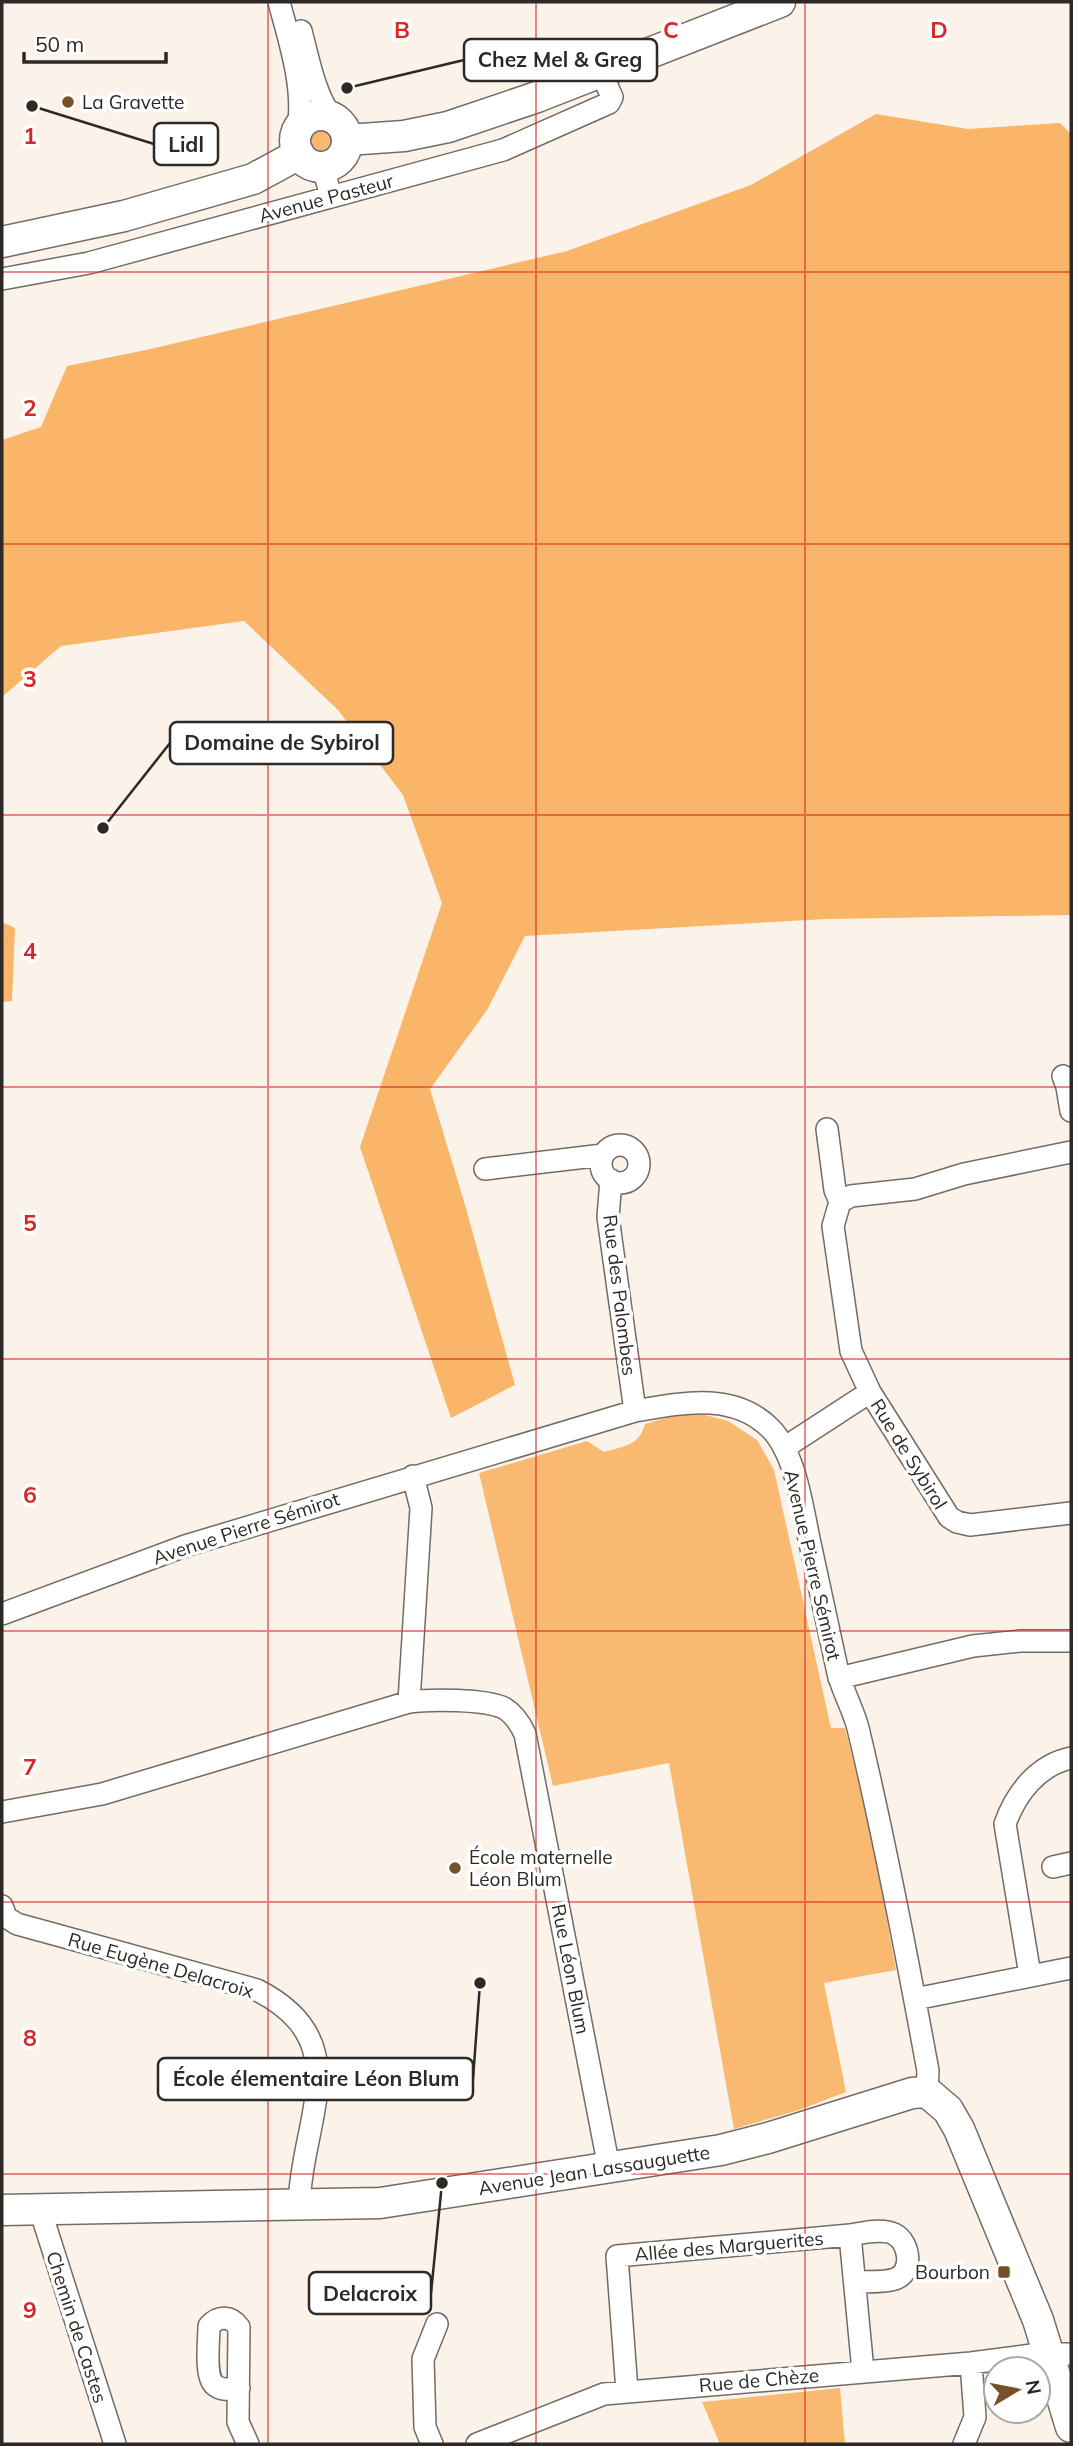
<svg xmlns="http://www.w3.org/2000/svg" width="1073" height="2446" viewBox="0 0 1073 2446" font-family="Mulish,sans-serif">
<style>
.green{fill:#f9b971}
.forest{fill:#f9b568}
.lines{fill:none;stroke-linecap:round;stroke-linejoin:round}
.street-casing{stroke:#736c65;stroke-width:24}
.secondary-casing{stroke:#736c65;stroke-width:33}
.street{stroke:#fff;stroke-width:21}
.secondary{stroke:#fff;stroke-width:30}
.grid{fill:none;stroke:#d62828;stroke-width:2;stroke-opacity:0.55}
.poi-dot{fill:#735129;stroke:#fff;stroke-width:2.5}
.labels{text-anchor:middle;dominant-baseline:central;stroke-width:7;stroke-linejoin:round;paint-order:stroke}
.poi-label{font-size:19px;fill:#2c2926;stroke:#fff;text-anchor:start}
.street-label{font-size:19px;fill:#2c2926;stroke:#fff}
.grid-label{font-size:23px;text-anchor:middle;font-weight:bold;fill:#d62828;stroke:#fff;stroke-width:7;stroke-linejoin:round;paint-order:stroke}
.leader{fill:none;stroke:#2c2926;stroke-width:2.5}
.callout-dot{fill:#2c2926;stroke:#fff;stroke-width:2.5}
.callout{fill:#fff;stroke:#2c2926;stroke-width:2.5}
.callout-label{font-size:21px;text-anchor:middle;font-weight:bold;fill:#2c2926}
</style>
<rect width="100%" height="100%" fill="#fbf3ea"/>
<path class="green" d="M307 141a14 14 0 1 1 28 0a14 14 0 1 1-28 0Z
M690 1411 728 1421 757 1440 774 1470 831 1728H845L870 1827 896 1970 824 1983 846 2092 799 2110 734 2129 669 1763 553 1786 479 1473 587 1441 604 1452C624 1446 639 1446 645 1424Z
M840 2388 845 2444H720L702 2402Z"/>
<path class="forest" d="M876 114 968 129 1060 123 1071 134V915L826 919 525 936 487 1010 430 1089 465 1205 515 1385 451 1418 360 1147 442 903 403 795 338 710 244 621 61 646 2 697V440L41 427 67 366 146 350 567 251 751 185Z
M2 922 15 928 12 1001 2 1002Z"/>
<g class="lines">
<g class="street-casing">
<path id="street" d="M279 2C290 43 305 88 298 130
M301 31C309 61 314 92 332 118
M323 167 331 197
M2 279 89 263 503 150 609 103 612 97 601 72
M1063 1076 1067 1087 1071 1111
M827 1129 835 1190 840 1202
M601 1164a19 19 0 1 1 38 0a19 19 0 1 1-38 0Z
M1071 1152 964 1174 915 1189 851 1196 840 1202 833 1226 851 1351 870 1392 949 1517 957 1522 970 1525 1071 1513
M485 1169 603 1155
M611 1180 608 1217 635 1411
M784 1448 870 1392
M2 1614 185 1546 635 1411C681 1403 734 1391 771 1429 797 1456 803 1513 811 1548 820 1590 829 1631 838 1673 843 1692 853 1709 858 1728 885 1841 907 1956 928 2071L927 2092
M839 1678 973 1646 1020 1641H1071
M409 1702 421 1508 413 1476
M2 1812 102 1794 409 1702C430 1699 485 1699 504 1708 514 1714 520 1723 525 1734L609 2168
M1053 1867 1071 1863
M2 1906 6 1917 17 1924 257 1990C359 2042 301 2120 299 2205
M1030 1975 1005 1824C1016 1793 1038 1765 1071 1758
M915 1999 1071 1968
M43 2208 44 2222 115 2444
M850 2235C863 2233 882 2228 894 2234 910 2242 914 2272 895 2279 884 2283 867 2281 856 2282
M239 2388C231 2389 223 2391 216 2386 204 2379 209 2340 209 2326 219 2315 231 2316 239 2327L238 2422 248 2444
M627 2391 617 2256 850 2235 863 2371
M432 2444 425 2427 423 2359 437 2324
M477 2444 604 2394 971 2363 1039 2354H1071
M964 2444 975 2417 971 2363"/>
</g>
<g class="secondary-casing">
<path id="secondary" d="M295 141a26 26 0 1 1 52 0a26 26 0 1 1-52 0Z
M347 140 404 136 448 127 537 97 780 2
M2 242 124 216 253 179 299 154
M2 2210 380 2203 721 2150 768 2138 912 2093 927 2092 948 2110 959 2129 1038 2320 1071 2427"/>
</g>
<use href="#street" class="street"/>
<use href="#secondary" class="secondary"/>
</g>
<path class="grid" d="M268 2V2444M536 2V2444M805 2V2444M2 272H1071M2 544H1071M2 815H1071M2 1087H1071M2 1359H1071M2 1631H1071M2 1902H1071M2 2174H1071"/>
<g class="poi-dot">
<circle cx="68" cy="102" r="7"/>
<circle cx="455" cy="1868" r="7"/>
<rect x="997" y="2265" width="14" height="14" rx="3.5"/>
</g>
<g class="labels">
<g class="poi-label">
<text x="82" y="102">La Gravette</text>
<text x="469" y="1857">École maternelle<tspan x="469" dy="22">Léon Blum</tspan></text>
<text x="990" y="2272" text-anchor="end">Bourbon</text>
</g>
<g class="street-label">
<text transform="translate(326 198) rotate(-15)">Avenue Pasteur</text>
<text transform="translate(620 1295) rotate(83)">Rue des Palombes</text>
<text transform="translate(909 1454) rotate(58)">Rue de Sybirol</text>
<text transform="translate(246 1528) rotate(-18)">Avenue Pierre Sémirot</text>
<text transform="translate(813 1565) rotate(77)">Avenue Pierre Sémirot</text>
<text transform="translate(161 1965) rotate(16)">Rue Eugène Delacroix</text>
<text transform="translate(571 1969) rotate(79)">Rue Léon Blum</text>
<text transform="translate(594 2170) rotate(-9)">Avenue Jean Lassauguette</text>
<text transform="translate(729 2246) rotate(-5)">Allée des Marguerites</text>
<text transform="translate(77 2327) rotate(72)">Chemin de Castes</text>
<text transform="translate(759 2380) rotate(-5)">Rue de Chèze</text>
</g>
</g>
<g class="grid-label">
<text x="402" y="38">B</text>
<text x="671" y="38">C</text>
<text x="939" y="38">D</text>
<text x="30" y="144">1</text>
<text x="30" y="416">2</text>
<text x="30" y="687">3</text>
<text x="30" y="959">4</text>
<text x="30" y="1231">5</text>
<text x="30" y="1503">6</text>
<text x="30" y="1775">7</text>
<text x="30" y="2046">8</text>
<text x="30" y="2318">9</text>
</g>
<path class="leader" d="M347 88L464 60M32 106L154 144M103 828L170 743M480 1983L473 2079M442 2183L431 2293"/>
<g class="callout-dot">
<circle cx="347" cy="88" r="7"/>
<circle cx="32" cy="106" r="7"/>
<circle cx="103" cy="828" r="7"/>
<circle cx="480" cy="1983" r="7"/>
<circle cx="442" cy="2183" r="7"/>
</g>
<g class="callout">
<rect x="464" y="39" width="193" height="42" rx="7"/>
<rect x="154" y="123" width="64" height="42" rx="7"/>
<rect x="170" y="722" width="223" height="42" rx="7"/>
<rect x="158" y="2058" width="315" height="42" rx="7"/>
<rect x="309" y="2272" width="122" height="42" rx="7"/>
</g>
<g class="callout-label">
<text x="560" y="67">Chez Mel &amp; Greg</text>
<text x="186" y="152">Lidl</text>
<text x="282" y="750">Domaine de Sybirol</text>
<text x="316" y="2086">École élementaire Léon Blum</text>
<text x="370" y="2301">Delacroix</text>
</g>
<rect width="1073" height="2446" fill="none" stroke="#2c2926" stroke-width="7"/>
<g transform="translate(1017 2390) rotate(80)"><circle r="33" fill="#ffffff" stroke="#aba9a8" stroke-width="2"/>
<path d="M0-5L12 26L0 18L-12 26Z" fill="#735129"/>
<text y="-10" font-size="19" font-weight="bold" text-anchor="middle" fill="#2c2926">N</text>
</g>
<path d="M24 52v10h142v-10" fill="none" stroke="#2c2926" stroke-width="3.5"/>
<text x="35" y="52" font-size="21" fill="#2c2926" stroke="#ffffff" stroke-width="5" paint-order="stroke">50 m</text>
</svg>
